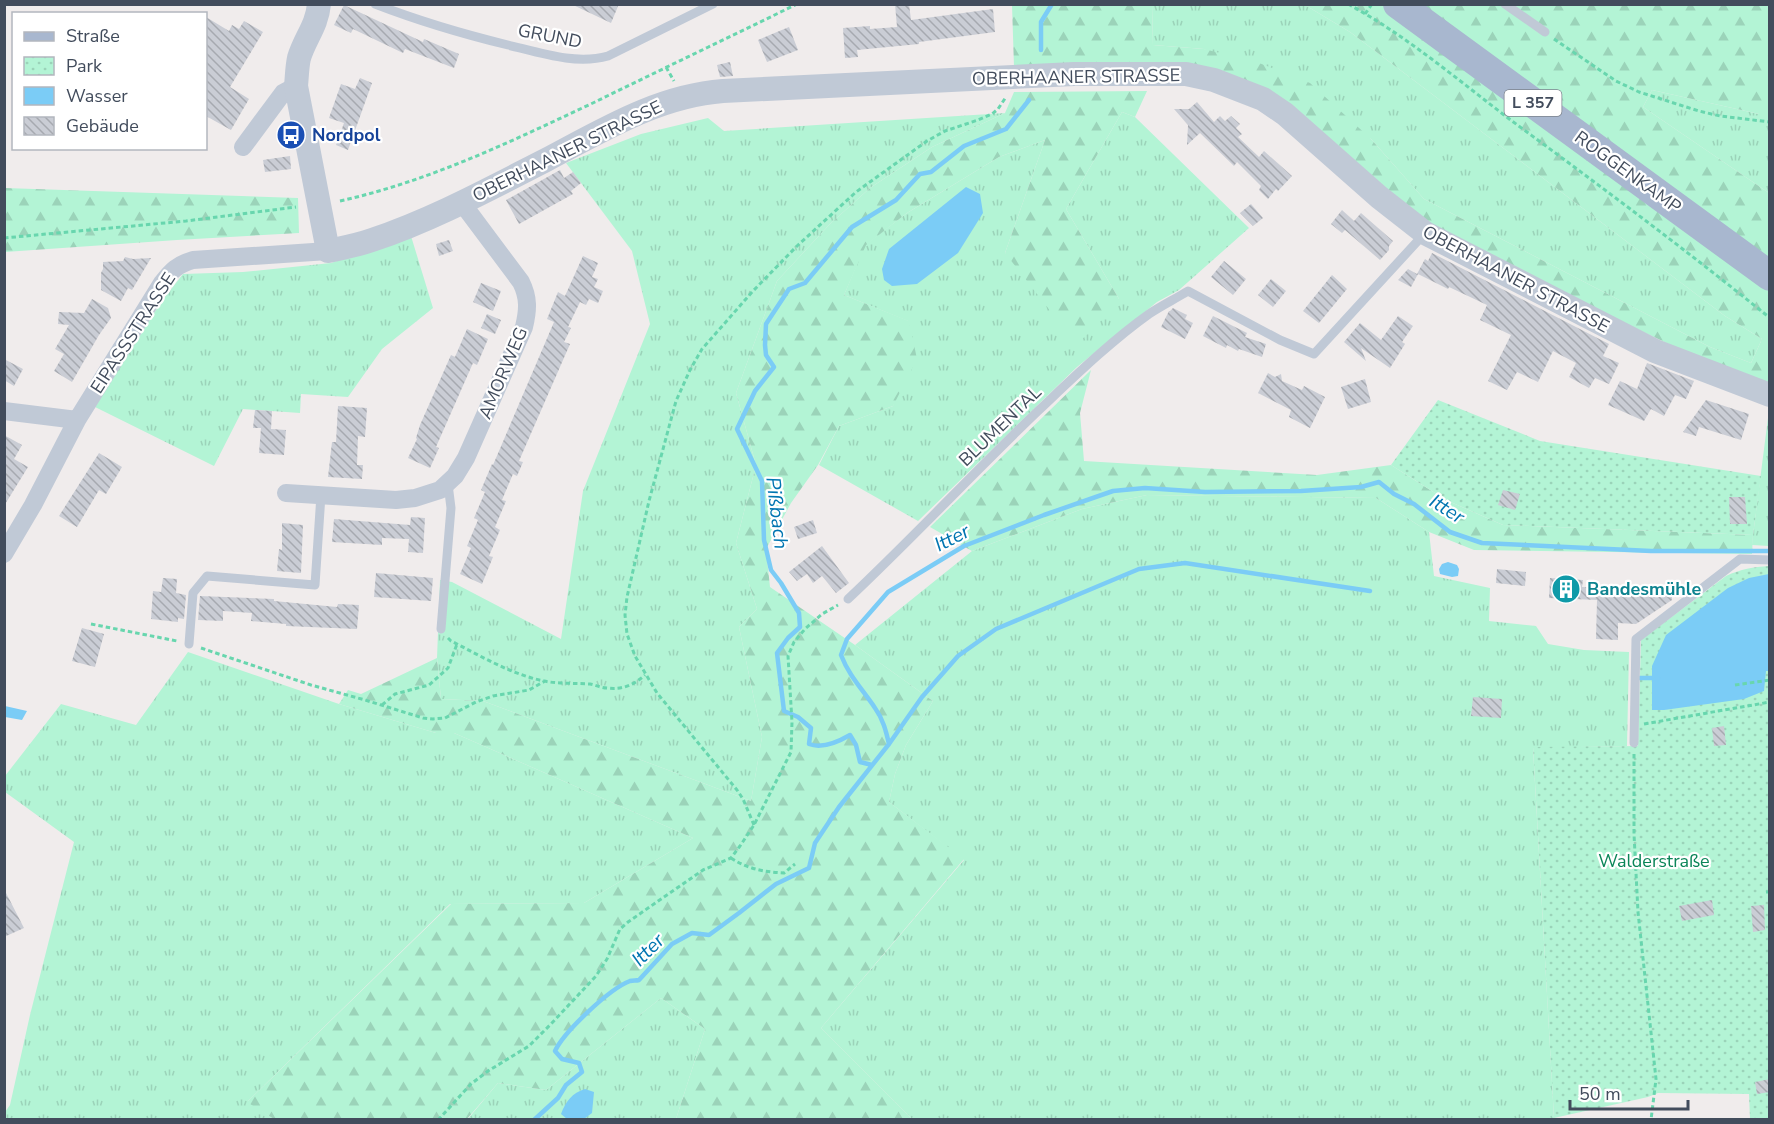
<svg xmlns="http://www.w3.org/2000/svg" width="1774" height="1124" viewBox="0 0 1774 1124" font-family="'Nunito Sans',sans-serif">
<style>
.grass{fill:url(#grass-tufts)}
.forest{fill:url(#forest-firs)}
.park{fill:url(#park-dots)}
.water{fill:#7bccf6}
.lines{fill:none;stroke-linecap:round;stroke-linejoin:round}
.stream{stroke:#7bccf6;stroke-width:4.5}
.building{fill:url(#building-back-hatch)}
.path{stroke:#68d6ae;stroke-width:3;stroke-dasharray:4.5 3;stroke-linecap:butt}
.service{stroke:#c0c9d6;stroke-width:9}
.minor{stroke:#c0c9d6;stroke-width:18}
.tertiary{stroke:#c0c9d6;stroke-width:24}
.primary{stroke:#a8b7cf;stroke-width:30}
.labels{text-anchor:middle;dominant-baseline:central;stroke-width:4.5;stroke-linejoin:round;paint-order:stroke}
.shield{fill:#fff;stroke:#7b828d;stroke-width:1.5}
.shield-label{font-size:16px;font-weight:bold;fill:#424c5c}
.street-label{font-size:18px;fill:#424c5c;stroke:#fff}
.transit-label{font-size:18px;font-weight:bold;fill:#164399;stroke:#fff;text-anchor:start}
.culture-label{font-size:18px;font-weight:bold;fill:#0d838f;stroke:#fff;text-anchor:start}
.park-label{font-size:18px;fill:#0b8558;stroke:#fff}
.water-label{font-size:20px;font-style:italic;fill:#0075b1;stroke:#fff}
</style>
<defs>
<pattern id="grass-tufts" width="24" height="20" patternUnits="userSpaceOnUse" patternTransform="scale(1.5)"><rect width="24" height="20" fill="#b3f4d5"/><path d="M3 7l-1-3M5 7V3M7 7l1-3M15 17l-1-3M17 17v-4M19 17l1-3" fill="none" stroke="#9bd3b9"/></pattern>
<pattern id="forest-firs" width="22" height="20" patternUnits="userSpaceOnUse" patternTransform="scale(1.5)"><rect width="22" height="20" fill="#b3f4d5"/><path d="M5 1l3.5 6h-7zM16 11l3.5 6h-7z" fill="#9bd3b9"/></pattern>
<pattern id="park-dots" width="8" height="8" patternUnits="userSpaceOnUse" patternTransform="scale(1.5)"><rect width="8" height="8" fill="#b3f4d5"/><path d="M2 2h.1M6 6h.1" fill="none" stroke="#9bd3b9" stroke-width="1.8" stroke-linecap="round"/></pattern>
<pattern id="building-back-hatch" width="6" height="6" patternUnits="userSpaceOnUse" patternTransform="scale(1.5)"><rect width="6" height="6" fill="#cacdd5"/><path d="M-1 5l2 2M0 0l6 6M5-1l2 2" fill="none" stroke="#a6a9b0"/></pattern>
</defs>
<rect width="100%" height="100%" fill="#f0ecec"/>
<path class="grass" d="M1152 5H1305L1350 32 1725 316 1762 339 1751 363 1710 347 1424 199 1371 139 1204 49 1153 45Z
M1652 90 1759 114H1769V193L1643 107Z
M1122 112 1135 117 1249 228 1179 290 1157 302 1077 367 918 521 819 465 839 426 893 406 908 321 844 295 865 245 907 213 999 157 1045 140 1005 253 1119 299 1066 209Z
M1005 113 932 147 870 188 830 224 777 281 736 393 756 465 736 543 757 609 739 627 762 737 751 801 483 701 441 699 437 658 440 580 452 582 561 639 583 491 650 324 632 251 566 163 641 134 708 118 724 131Z
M411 236 433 308 382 349 348 397 301 394 300 413 243 409 214 466 95 407 161 302 183 274 243 272 331 263Z
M1769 410V546L1752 545 1753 535Z
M1147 495 1376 498 1429 532 1434 576 1490 588 1489 621 1536 626 1548 644 1584 650 1629 652 1627 746 1533 748 1554 1118 1546 1120 912 1119 821 1028 964 860 889 802 895 774 906 745 933 701 855 645 972 551 1082 509Z
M188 652 339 704 436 733H454L693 838 584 903 450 904 248 1101 274 1119H5V1112L10 1105 30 1015 74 842 5 792V776L61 704 136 725Z
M661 998 705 1029 676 1119 467 1120 498 1083 546 1090Z"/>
<path class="forest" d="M1012 5H1152L1153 45 1204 49 1259 63 1310 83 1371 139 1424 199 1710 347 1751 363 1762 339 1725 316 1350 32 1305 5H1385L1769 290V384L1704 361 1431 230 1260 88 1014 67Z
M1419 5H1769V114H1759L1652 90 1643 107 1769 193V271Z
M1147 91 1135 117 1122 112 1066 209 1119 299 1077 345 1005 253 1045 140 999 157 907 213 866 245 844 295 909 321 917 359 893 406 839 426 818 465 791 503 766 549 770 587 855 645 933 701 906 745 895 774 889 802 964 859 821 1028 912 1119H676L705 1029 661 998 546 1090 498 1083 467 1119H274L247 1102 451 904 584 903 693 838 454 733H436L339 704 348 690 361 694 437 658 441 699 483 701 751 801 762 737 739 627 757 609 736 543 756 465 736 393 777 281 830 224 870 188 932 147 1005 113 1014 92Z
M5 188 298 198 299 233 177 240 5 252Z
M1091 370 1080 413 1084 461 1317 475 1391 465 1446 500 1503 525 1753 535 1752 554 1474 550 1429 532 1376 498 1147 495 1082 509 972 551 930 527Z"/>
<path class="park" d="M1438 400 1540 441 1761 476 1753 535 1503 525 1446 500 1391 465Z
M1769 566V1119H1750L1749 1094 1658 1093 1648 1097 1554 1118 1533 747 1638 746 1641 640 1726 576C1741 569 1753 567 1769 566Z"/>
<path class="water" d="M966 187 980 194 983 213 958 253 917 284 892 286 884 280 882 269 889 249Z
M1448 562 1457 565 1459 569 1458 576 1452 577 1440 574 1439 569 1442 564Z
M1769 574 1770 671H1766L1764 691 1744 699 1664 710H1652V666L1666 635 1728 588 1749 578Z
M5 706 27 711 22 720 5 717Z
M585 1089 594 1092 592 1113 584 1119H567L561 1114C566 1101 572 1093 585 1089Z"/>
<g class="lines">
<path class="stream" d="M1041 50V22L1052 4
M1639 678H1658
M889 744 922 697 958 656 996 629 1139 569 1185 563 1370 591
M872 765 860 762 856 745 850 735C838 742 822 749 809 744L811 728 798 717 784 711 777 653 788 638 800 627 799 613 781 583 771 570 764 540 762 481 737 429 755 391 774 367 766 355 765 345 766 324 789 289 805 283 852 227 896 200 920 174 931 172 964 146 1006 129 1029 100
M534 1120 558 1098 566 1085 582 1072 579 1063 562 1059 555 1051C564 1032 609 989 630 981 633 980 636 981 639 980L672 944 692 933 709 935 739 913 776 884 809 868 815 843 839 807 889 744C886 731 883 719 875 708 863 690 849 676 841 655L847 639 888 592 964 546 1044 515 1113 491 1145 488 1205 492 1301 491 1361 487 1379 482 1394 494 1414 504 1450 532 1482 543 1651 551H1770"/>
</g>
<path class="building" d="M571 4H619L611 23Z
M895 4H909L911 20 993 9 995 32 919 42V44L857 50 858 57 845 58 843 28 870 26V29L897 27Z
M344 5 423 42 424 39 459 54 454 68 405 49 403 53 353 29 351 33 334 25Z
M206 17 229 31 232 25 239 29 244 21 263 32 230 87 249 99 231 130 206 116Z
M789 27 798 50 767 62 758 40Z
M730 62 733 76 720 77 717 65Z
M360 78 372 83 348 150 336 145 344 123 329 118 341 84 355 89Z
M1197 102 1214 122 1220 116 1225 121 1231 116 1240 124 1236 128 1242 134 1238 137 1259 157 1264 151 1292 176 1278 191 1276 189 1268 199 1259 190 1261 186 1237 162 1234 166 1200 133 1187 145 1188 125 1174 109H1189Z
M290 156 291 169 265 172 263 160Z
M560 170 564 178 573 172 581 183 571 191 573 194 519 224 506 200Z
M1251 204 1263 218 1253 226 1240 213Z
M1342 210 1354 221 1361 213 1393 241 1389 246V250L1380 260 1345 230 1342 233 1331 224Z
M449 240 453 251 439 256 436 244Z
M1432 253 1609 344 1603 356 1619 363 1609 384 1595 378 1589 388 1569 377 1576 363 1553 351 1538 382 1517 372 1507 390 1488 381 1511 335 1480 320 1487 305 1449 287 1448 289 1418 274 1411 287 1398 280 1408 269 1417 274 1425 259 1428 261Z
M583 256 598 263 592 277 598 279 594 287 603 291 598 303 589 299 586 305 580 302 568 327 571 328 564 342 570 344 519 461 523 462 517 476 513 474 502 500 506 501 495 527 500 530 489 556 493 557 482 584 460 574 471 548 467 546 478 520 474 518 485 492 481 490 492 464 493 465 554 322 547 319 558 292 565 296Z
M125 257 133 259 151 258 132 290 128 288 121 301 101 290V273L103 269V262L123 261Z
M1224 261 1246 279 1233 295 1211 277Z
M1332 275 1347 289 1319 323 1303 311Z
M1271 279 1286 291 1273 307 1258 295Z
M481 283 501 291 493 311 473 302Z
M92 299 108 308 111 318 99 335 72 382 54 371 64 354 55 349 69 325 58 324 59 312 84 313Z
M1173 308 1187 315 1185 319 1193 323 1185 339 1161 327 1169 311H1170Z
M487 314 501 320 495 334 481 328Z
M1213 316 1247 333 1245 337 1266 344 1262 357 1239 349 1238 351 1227 345 1226 348 1203 336Z
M1398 316 1413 326 1402 342 1405 344 1390 368 1361 348 1366 361 1344 342 1360 323 1381 340Z
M467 329 488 339 477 365 473 363 436 447 439 448 430 468 408 458 417 439 416 438 420 425 451 355 455 357Z
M4 359 23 369 14 386 4 380Z
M1647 363 1694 381 1686 399 1675 395 1664 416 1651 409 1644 421 1608 405 1620 381 1637 389Z
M1268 373 1275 377 1281 374 1282 381 1302 390 1304 386 1325 397 1310 428 1289 417 1291 410 1258 393Z
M1365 379 1371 402 1348 409 1341 387Z
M1706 400 1749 414 1741 440 1699 427 1696 436 1683 432Z
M338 406 367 408 365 437 358 436 357 465H363L362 479 328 477 332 442H336Z
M255 410 272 411 271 429 286 430 284 455 259 453 261 428H253Z
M4 435 22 445 14 459 28 467 4 506Z
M99 453 122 467 106 494 99 490 77 527 59 516Z
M1503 490 1520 494 1515 510 1498 505Z
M1729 497H1745L1747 524H1730Z
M411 517 425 518 423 553 408 552 409 539 382 538V545L332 542 334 519 410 525Z
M813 520 817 533 798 539 794 527Z
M282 523 303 525 301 573 277 571 279 549 282 550Z
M822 546 849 583 836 593 822 576 813 583 807 574 797 581 789 572Z
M1497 569 1526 572 1525 586 1496 583Z
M376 573 433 578 431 601 374 597Z
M163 578 177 579 176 593 186 595 184 619 178 618V622L151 619 153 591 161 592Z
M1550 578 1583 580 1582 587 1652 589 1672 585V600L1636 624 1618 623V640L1596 639 1597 600 1549 598Z
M200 596 274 599V601L337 607 338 604 359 605 357 629 286 626V624L251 621 252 613 238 612 223 611V621L198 620Z
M82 628 104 634 95 667 72 661Z
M1473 697 1502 699 1501 718 1471 716Z
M1724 726 1726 745 1714 746 1712 728Z
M4 889 24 928 4 937Z
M1712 900 1714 915 1682 921 1679 906Z
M1764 905 1765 930 1753 932 1751 906Z
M1770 1079V1092L1757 1094 1755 1082Z"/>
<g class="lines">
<path class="path" d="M1348 4C1407 36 1459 81 1512 121 1599 185 1686 250 1770 318
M1365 14 1372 4
M1554 39 1616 81 1639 92 1699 111 1720 116 1770 122
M666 67 674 81
M340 201C430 181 512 141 595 102 662 69 730 37 797 4
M4 238 186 221 296 207
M91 624 177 641
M448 638 451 641C481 656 510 674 544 681 558 684 574 683 590 684 596 685 601 688 607 688 622 690 634 685 645 675
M201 648 311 685 365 700 423 718 433 719 445 718 476 702 493 696 529 690 545 681
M1735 685 1770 680
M382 705 395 694 429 685 448 668 457 644
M1644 724 1770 702
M1634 754V834L1638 912 1656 1079 1651 1120
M754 825 743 799 737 790 657 693 635 656 627 634 625 615 627 597 649 501 676 401 690 370 702 349 753 291 797 246 856 192 927 141 945 131 978 120 992 114 998 109 1006 97
M731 858C747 869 765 872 784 873L795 864
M1766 892H1770
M438 1120 471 1084 488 1071 529 1046 551 1024 596 976 607 959 620 929 628 922 703 870 731 858 740 846 754 825 791 752 792 722 788 656 794 642 805 629 822 614 838 605"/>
<path class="service" d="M375 4C419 21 463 34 508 45 541 53 576 65 608 56L713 4
M1505 4 1545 32
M848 599C913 538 974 472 1039 410 1073 378 1111 341 1149 314 1161 306 1175 299 1188 291L1280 340 1314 354 1425 233
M441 629 451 508 448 484
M189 644 193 593 207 576 315 585 321 495
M1634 743 1636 639 1740 559 1770 560"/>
<path class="minor" d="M243 147 283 93 296 86
M4 411 77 420
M286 493 396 500 415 498 440 490 455 476 466 458 524 327C528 310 529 298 521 282L462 203
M4 554 33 505 77 420 162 283C172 270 177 265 193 260L328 251"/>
<path class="tertiary" d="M319 4C317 26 305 38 299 58 297 67 297 76 296 86L328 251C342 248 358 245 372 240 432 220 489 189 546 160 603 130 658 96 723 91L1074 74H1186L1214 80 1263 99 1285 114 1379 197 1425 233 1655 351 1770 395"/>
<path class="primary" d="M1398 4 1770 276"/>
</g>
<defs>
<g id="bus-disc" transform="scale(1.5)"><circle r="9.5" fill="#1a4fb4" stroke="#fff"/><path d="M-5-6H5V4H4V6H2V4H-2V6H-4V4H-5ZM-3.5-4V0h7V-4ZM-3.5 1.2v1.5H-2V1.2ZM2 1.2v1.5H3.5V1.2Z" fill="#fff"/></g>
<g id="building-disc" transform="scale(1.5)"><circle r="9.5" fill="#0f9aa8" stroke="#fff"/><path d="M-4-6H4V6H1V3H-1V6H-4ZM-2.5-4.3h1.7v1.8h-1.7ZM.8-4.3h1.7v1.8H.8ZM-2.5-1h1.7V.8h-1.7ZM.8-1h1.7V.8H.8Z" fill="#fff"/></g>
</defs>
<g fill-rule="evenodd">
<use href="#bus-disc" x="291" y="135"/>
<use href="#building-disc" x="1566" y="589"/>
</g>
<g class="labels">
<rect class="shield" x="1504.5" y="90" width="57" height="26" rx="4.5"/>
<g class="shield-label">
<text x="1533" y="103">L 357</text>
</g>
<g class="street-label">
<text transform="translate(550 36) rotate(11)">GRUND</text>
<text transform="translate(1076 77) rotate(-1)">OBERHAANER STRASSE</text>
<text transform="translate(567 151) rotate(-26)">OBERHAANER STRASSE</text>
<text transform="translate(1628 172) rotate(36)">ROGGENKAMP</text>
<text transform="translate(1516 279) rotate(28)">OBERHAANER STRASSE</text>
<text transform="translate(133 333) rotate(-57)">EIPASSSTRASSE</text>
<text transform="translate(503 373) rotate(-67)">AMORWEG</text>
<text transform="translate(1000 426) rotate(-44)">BLUMENTAL</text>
</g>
<g class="transit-label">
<text x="312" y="135">Nordpol</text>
</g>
<g class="culture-label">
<text x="1587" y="589">Bandesmühle</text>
</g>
<g class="park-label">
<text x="1654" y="861">Walderstraße</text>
</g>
<g class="water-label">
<text transform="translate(1447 509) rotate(32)">Itter</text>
<text transform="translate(777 513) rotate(83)">Pißbach</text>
<text transform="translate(952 538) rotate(-27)">Itter</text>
<text transform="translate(648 950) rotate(-45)">Itter</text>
</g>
</g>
<rect width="1774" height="1124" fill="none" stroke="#424c5c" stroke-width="12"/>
<rect x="12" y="12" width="195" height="138" fill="#ffffff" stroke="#b3b7be" stroke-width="1.5"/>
<rect x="24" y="32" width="30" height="9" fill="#a8b7cf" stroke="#b3b7be" stroke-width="1.5"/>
<text x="66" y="42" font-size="18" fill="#424c5c">Straße</text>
<rect x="24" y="57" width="30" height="18" fill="url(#park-dots)" stroke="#b3b7be" stroke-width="1.5"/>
<text x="66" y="72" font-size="18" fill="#424c5c">Park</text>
<rect x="24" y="87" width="30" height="18" fill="#7bccf6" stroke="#b3b7be" stroke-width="1.5"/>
<text x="66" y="102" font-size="18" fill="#424c5c">Wasser</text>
<rect x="24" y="117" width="30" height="18" fill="url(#building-back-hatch)" stroke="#b3b7be" stroke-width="1.5"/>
<text x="66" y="132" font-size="18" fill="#424c5c">Gebäude</text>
<path d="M1570 1100v9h118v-9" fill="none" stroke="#424c5c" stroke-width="3"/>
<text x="1579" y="1100" font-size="18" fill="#424c5c" stroke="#ffffff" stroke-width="4.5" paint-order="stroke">50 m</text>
</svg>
